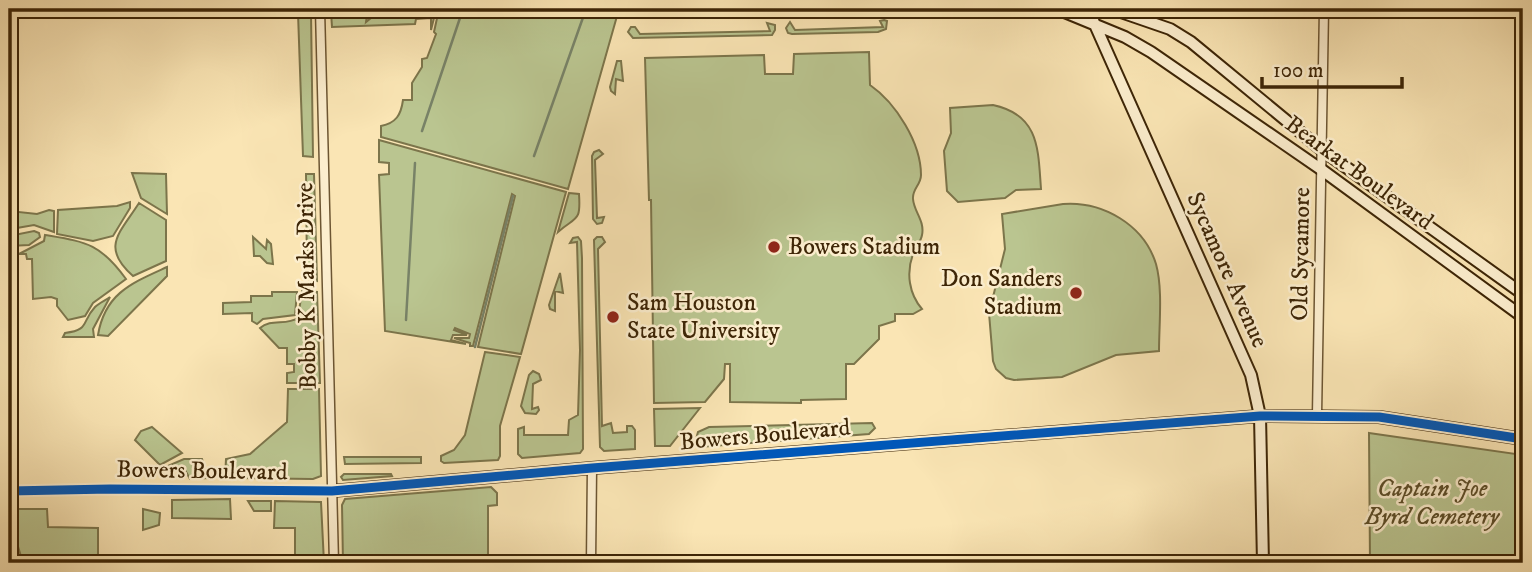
<svg xmlns="http://www.w3.org/2000/svg" width="1532" height="572" viewBox="0 0 1532 572" font-family="'IM FELL DW Pica',serif">
<style>
.green{fill:#bac590;stroke:#7c754b;stroke-width:2}
.lines{fill:none;stroke-linecap:round;stroke-linejoin:round}
.stream{stroke:#788267;stroke-width:2.5}
.street-casing{stroke:#6c5532;stroke-width:11}
.secondary-casing{stroke:#3d2506;stroke-width:14}
.street{stroke:#fceece;stroke-width:8}
.secondary{stroke:#fceece;stroke-width:10}
.cycleway-casing{stroke:#fceece;stroke-width:13}
.cycleway{stroke:#0057b8;stroke-width:9}
.poi-dot{fill:#8f2418;stroke:#fceece;stroke-width:2.5}
.labels{text-anchor:middle;dominant-baseline:central;stroke-width:5;stroke-linejoin:round;paint-order:stroke}
.street-label{font-size:24px;fill:#3d2506;stroke:#fceece}
.poi-label{font-size:24px;fill:#3d2506;stroke:#fceece;text-anchor:start}
.park-label{font-size:24px;font-style:italic;fill:#5c4d28;stroke:#fceece}
</style>
<rect width="100%" height="100%" fill="#fae5b4"/>
<filter id="stains"><feTurbulence type="fractalNoise" baseFrequency=".00286" numOctaves="4"/><feColorMatrix values="0 0 0 0 .2 0 0 0 0 .09 0 0 0 0 .02 0 0 0 .5 -.17"/></filter>
<radialGradient id="worn" r=".72"><stop offset=".6" stop-color="#630" stop-opacity="0"/><stop offset="1" stop-color="#630" stop-opacity=".3"/></radialGradient>
<path class="green" d="M335 9H368L366 22 382 9 436 10 431 30V18L416 19 415 24 332 27 331 12 334 11Z
M439 9H619L568 189 381 137V126C396 123 401 115 403 100H412V83L422 67V59L427 58 436 34 434 32Z
M298 13H311L313 157 303 156Z
M884 20 887 21 886 29 878 32 792 34 788 33 786 28 790 22 795 30 883 27 880 21Z
M767 23 775 25V30L772 35 633 38 628 32 631 27H635L640 34 770 31Z
M869 52 870 85C896 103 921 143 921 175 921 185 912 189 913 199 914 212 925 221 922 235 921 242 915 247 913 254 906 273 909 294 922 309L913 314H895V321L879 326V339L854 364H846V399L801 400V403L730 402V364H725L724 379 705 402 654 403 651 200H649L645 58 764 55 765 74H793L794 54Z
M617 61H621L623 81 616 79 615 94 611 91 610 87Z
M993 105C1040 115 1038 150 1041 189L1016 190 1005 198 958 202 947 191 944 151 951 133 950 108Z
M379 140 566 192 521 354 478 347 515 196 512 194 473 346H470V343L454 338H469L470 334 455 328 454 330 467 335H453L451 340 466 344 385 331 379 175 389 174V163L379 162Z
M599 150 603 154 595 160 597 218 604 217 602 223 597 224 593 219 592 156 594 152Z
M132 173 166 174 167 214 141 198Z
M306 174H314L317 281 304 278H307Z
M569 193 579 194C581 223 576 216 558 232Z
M130 202V208L113 236 93 241 57 234 58 210 117 206Z
M139 203 166 220V261L133 276C100 247 120 233 139 203Z
M1063 204C1103 201 1144 225 1156 264 1163 289 1159 325 1159 351L1116 355 1062 377 1014 380 1006 378 996 369 993 361 989 313 1005 249 1002 214Z
M49 210 54 211V232L34 225 11 229 10 211 37 214Z
M34 231 39 233 40 237 29 245 9 246V236Z
M45 235C86 242 100 243 126 279L93 303 85 316 68 320 57 306V299L51 297 33 299 32 259H27L26 254H19L44 241Z
M253 237 266 249 267 240 271 244 273 264 267 263 260 256H254Z
M578 237 581 241 582 258 583 449 580 453 522 458 518 454V429L524 427V435H568L569 420 578 415 580 350 577 242 570 243 573 238Z
M597 237H602L605 242 598 249 602 426 611 423 613 433 627 432V426H632L635 430V449L604 451 600 447 594 240Z
M167 267V276L108 336 98 335C105 293 132 283 167 267Z
M560 273 563 293 555 291V311L550 309 549 305Z
M302 291 317 292 320 383H287V373L294 372V364H287V348H279L260 328C271 318 286 326 298 318Z
M272 292H297L295 315 263 319 257 324 252 321V313L223 314V303L251 302V296H272Z
M110 297 93 329 94 337H63L65 333C90 330 81 322 95 307 99 303 106 300 110 297Z
M485 352 520 357 500 426V456L498 460 444 463 441 461V456L454 450 465 435Z
M533 371 539 374 541 380 533 384 532 409 538 407 539 410 536 414 525 413 521 406 529 375Z
M288 389H319L321 476 313 479 225 478 226 459 250 454 287 422Z
M700 408 670 446H655L654 409Z
M872 423 875 428 869 434 699 447 695 443 698 432 709 427Z
M152 427 182 453 160 465 135 440 141 431Z
M1369 433 1523 455V563H1370Z
M344 457H421V463L345 464Z
M184 459H202L208 478 190 479 185 470 166 471 163 468Z
M344 474H391L392 476 343 480 341 477Z
M491 487 497 493V505L488 506V563H343L342 505 345 499Z
M230 499 231 519 172 518V500Z
M248 501H271V511H254Z
M275 501 321 502 324 563H295V528H274Z
M9 509H47L48 527 98 528V563H23L9 517Z
M143 509 160 513 159 525 143 530Z"/>
<g class="lines">
<path class="stream" d="M422 131 463 9
M534 156 586 9
M406 320 415 163
M475 347 513 196"/>
<g class="street-casing">
<path id="street" d="M320 9 334 563
M1317 415 1324 9
M9 491 110 489 332 491
M591 563 592 468"/>
</g>
<g class="secondary-casing">
<path id="secondary" d="M1057 9 1125 37 1151 52 1322 170 1523 317
M1088 9 1251 375 1260 416 1263 563
M1112 9 1170 29 1191 42 1322 150 1523 294
M332 491 592 468 1260 416 1379 417 1523 439"/>
</g>
<use href="#street" class="street"/>
<use href="#secondary" class="secondary"/>
<g class="cycleway-casing">
<path id="cycleway" d="M9 491 110 489 332 491 592 468 1260 416 1379 417 1523 439"/>
</g>
<use href="#cycleway" class="cycleway"/>
</g>
<g class="poi-dot">
<circle cx="774" cy="247" r="7"/>
<circle cx="1076" cy="293" r="7"/>
<circle cx="613" cy="317" r="7"/>
</g>
<g class="labels">
<g class="street-label">
<text transform="translate(1359 173) rotate(36)">Bearkat Boulevard</text>
<text transform="translate(1301 254) rotate(-89)">Old Sycamore</text>
<text transform="translate(1227 270) rotate(66)">Sycamore Avenue</text>
<text transform="translate(307 286) rotate(-91)">Bobby K Marks Drive</text>
<text transform="translate(765 435) rotate(-5)">Bowers Boulevard</text>
<text transform="translate(202 471) rotate(1)">Bowers Boulevard</text>
</g>
<g class="poi-label">
<text x="788" y="247">Bowers Stadium</text>
<text x="1062" y="279" text-anchor="end">Don Sanders<tspan x="1062" dy="28">Stadium</tspan></text>
<text x="627" y="303">Sam Houston<tspan x="627" dy="28">State University</tspan></text>
</g>
<g class="park-label">
<text x="1432" y="489">Captain Joe<tspan x="1432" dy="28">Byrd Cemetery</tspan></text>
</g>
</g>
<rect width="1532" height="572" fill="none" stroke="#fae5b4" stroke-width="35"/>
<rect x="10" y="10" width="1511" height="551" fill="none" stroke="#3d2506" stroke-width="3.5"/>
<rect x="18" y="18" width="1497" height="537" fill="none" stroke="#3d2506" stroke-width="2"/>
<path d="M1262 77v10h140v-10" fill="none" stroke="#3d2506" stroke-width="3.5"/>
<text x="1273" y="77" font-size="21" fill="#3d2506" stroke="#fceece" stroke-width="5" paint-order="stroke">100 m</text>
<rect width="100%" height="100%" filter="url(#stains)"/>
<rect width="100%" height="100%" fill="url(#worn)"/>
</svg>
